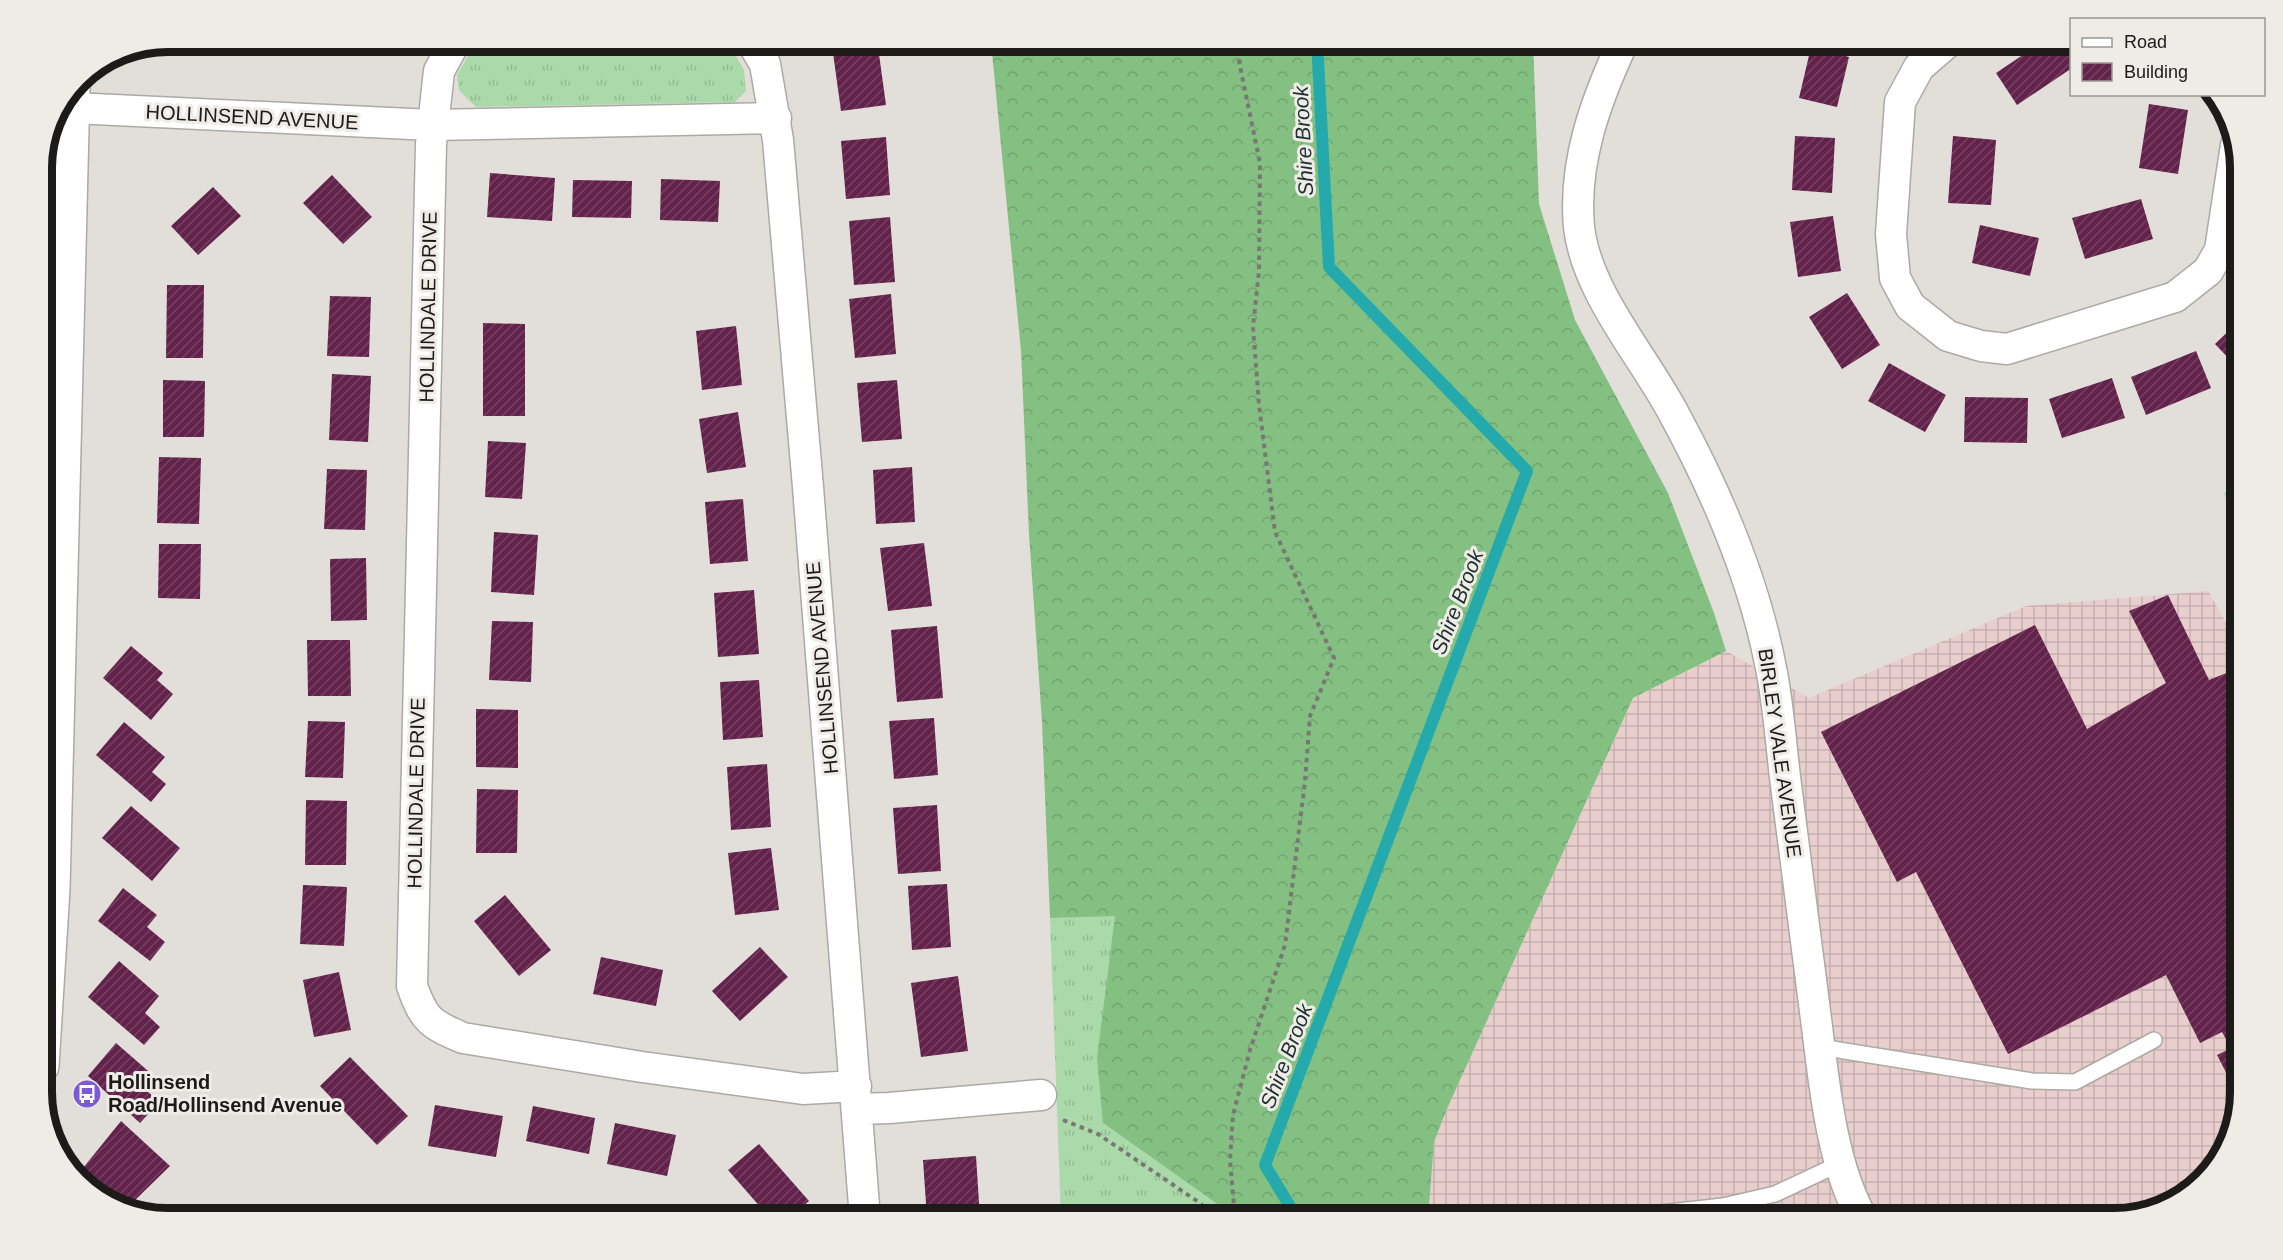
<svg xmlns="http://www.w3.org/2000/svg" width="2283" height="1260" viewBox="0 0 2283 1260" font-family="Arial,sans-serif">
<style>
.industrial{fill:url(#industrial-grid)}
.grass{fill:url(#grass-tufts)}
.forest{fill:url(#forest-crowns)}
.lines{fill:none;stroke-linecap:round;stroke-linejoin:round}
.stream{stroke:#24aaac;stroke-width:12}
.building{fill:url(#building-hatch)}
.lane-casing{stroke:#ada9a4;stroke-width:18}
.street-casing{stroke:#ada9a4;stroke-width:33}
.secondary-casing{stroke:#ada9a4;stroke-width:36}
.path{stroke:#797774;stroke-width:4;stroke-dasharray:4.5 4.5;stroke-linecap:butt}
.lane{stroke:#fff;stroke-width:15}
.street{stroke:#fff;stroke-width:30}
.secondary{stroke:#fff;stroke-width:33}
.labels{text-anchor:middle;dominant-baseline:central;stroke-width:6;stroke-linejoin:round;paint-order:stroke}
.street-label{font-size:20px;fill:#1c1b19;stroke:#efebe6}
.poi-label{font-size:20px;font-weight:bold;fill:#1c1b19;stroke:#efebe6;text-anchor:start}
.water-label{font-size:21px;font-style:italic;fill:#1b3030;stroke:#efebe6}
.rim{fill:none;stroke:#1c1b19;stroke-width:8}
</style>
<defs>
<pattern id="industrial-grid" width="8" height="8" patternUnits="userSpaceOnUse" patternTransform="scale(1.5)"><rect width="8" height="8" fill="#e8cecc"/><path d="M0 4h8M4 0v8" fill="none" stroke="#c6b0af"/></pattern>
<pattern id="grass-tufts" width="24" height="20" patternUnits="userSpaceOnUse" patternTransform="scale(1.5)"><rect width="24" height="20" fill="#abdaaa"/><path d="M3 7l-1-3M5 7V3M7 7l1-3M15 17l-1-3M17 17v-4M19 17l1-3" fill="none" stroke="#93ba92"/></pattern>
<pattern id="forest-crowns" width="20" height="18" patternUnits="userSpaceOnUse" patternTransform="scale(1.5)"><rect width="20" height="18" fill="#83c082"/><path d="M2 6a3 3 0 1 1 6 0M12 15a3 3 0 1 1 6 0" fill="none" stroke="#71a470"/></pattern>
<pattern id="building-hatch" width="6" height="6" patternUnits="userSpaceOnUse" patternTransform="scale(1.5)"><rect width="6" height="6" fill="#63224b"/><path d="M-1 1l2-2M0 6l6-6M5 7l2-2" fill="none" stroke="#754161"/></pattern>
</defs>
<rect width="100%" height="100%" fill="#e2ded9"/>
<path class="industrial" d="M2208 591 2241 649V1092L2224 1155 2178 1201 2115 1218H1428L1434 1142 1446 1111 1633 698 1726 651 1809 698 2026 606Z"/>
<path class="grass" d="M476 42H728L744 70 746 91 735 102 476 107 459 90 457 75Z
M2241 480V531L2224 493Z
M2241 611V649L2226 621Z
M1116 915 1107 984 1103 1123 1237 1218H1061L1050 918Z"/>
<path class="forest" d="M991 42H1533L1539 204 1575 320 1668 493 1714 613 1726 651 1633 698 1446 1111 1434 1142 1428 1218H1237L1103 1123 1097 1058 1115 916 1050 918 1042 722 1029 534 1021 351Z"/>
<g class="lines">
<path class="stream" d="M1297 1218 1265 1165 1527 471 1329 267 1317 42"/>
</g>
<path class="building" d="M205 42H251L236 56 224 43 215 53Z
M262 42H336V44L262 46Z
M2042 42H2072V68L2017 105 1996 73Z
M878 47 886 105 841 111 833 53Z
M1811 47 1849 57 1837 107 1799 98Z
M2149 104 2188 110 2178 174 2139 168Z
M1795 136 1835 138 1832 193 1792 190Z
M1953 136 1996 140 1991 205 1948 203Z
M886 137 890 195 846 199 841 141Z
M490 173 555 178 552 221 487 217Z
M332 175 372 217 343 244 303 203Z
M661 179 720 181 718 222 660 220Z
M573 180 632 181 631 218 572 217Z
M213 187 241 216 198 255 171 226Z
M2141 199 2153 239 2085 259 2072 218Z
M1833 216 1841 271 1798 277 1790 222Z
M890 217 895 282 854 285 849 221Z
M1980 225 2039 238 2030 276 1972 263Z
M167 285H204L203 358H166Z
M1847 293 1880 345 1842 369 1809 317Z
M891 294 896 354 855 358 849 299Z
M330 296 371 297 369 357 327 356Z
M2241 319V380L2229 368 2234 364 2215 344Z
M483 323 525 324V416H483Z
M736 326 742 385 702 390 696 331Z
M2196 351 2211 388 2146 415 2131 377Z
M1889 363 1946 395 1925 432 1868 401Z
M332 374 371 376 368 442 329 440Z
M2112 378 2125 418 2062 438 2049 399Z
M163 380 205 381 204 437H163Z
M897 380 902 439 862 442 857 383Z
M1965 397 2028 398 2027 443 1964 442Z
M738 412 746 467 707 473 699 419Z
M488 441 526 443 522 499 485 497Z
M159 457 201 458 199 524 157 523Z
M912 467 915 522 876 524 873 470Z
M327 469 367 470 365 530 324 529Z
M743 499 748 561 710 564 705 502Z
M494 532 538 535 534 595 491 592Z
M924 543 932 606 888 611 880 548Z
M159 544H201L200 599 158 598Z
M366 558 367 620 331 621 330 559Z
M754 590 759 654 718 657 714 593Z
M2168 595 2209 680 2229 672 2241 696V1081L2233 1086 2217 1055 2231 1048 2222 1032 2200 1043 2166 975 2008 1054 1916 872 1897 882 1821 732 2035 625 2087 729 2166 683 2129 611Z
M492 621 533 622 531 682 489 680Z
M937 626 943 698 897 702 891 630Z
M307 640H350L351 696H308Z
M131 646 163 673 157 680 173 694 151 720 103 678Z
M759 680 763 737 723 740 720 682Z
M476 709 518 710V768L476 767Z
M934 718 938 775 894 779 889 721Z
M308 721 345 722 343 778 305 777Z
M124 722 165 757 152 772 166 784 151 802 96 755Z
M767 764 771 827 731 830 727 767Z
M477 789 518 790 517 853H476Z
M306 800 347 801 346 865H305Z
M937 805 941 871 898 874 893 808Z
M131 806 180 848 152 881 102 838Z
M771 848 779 910 735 915 728 853Z
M947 884 951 947 912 950 908 886Z
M303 885 347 887 344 946 300 944Z
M123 888 157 915 147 927 165 942 150 961 98 921Z
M505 895 551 950 519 976 474 921Z
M760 947 788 977 740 1021 712 991Z
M601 957 663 970 656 1006 593 994Z
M119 961 159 996 145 1013 160 1027 144 1045 88 997Z
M339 972 351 1030 314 1037 303 980Z
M958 976 968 1051 921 1057 911 983Z
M116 1043 155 1077 145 1089 159 1102 140 1123 88 1076Z
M350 1057 408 1116 377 1145 320 1086Z
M435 1105 503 1116 496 1157 428 1146Z
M533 1106 595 1118 589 1154 526 1141Z
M121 1121 170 1166 129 1206 104 1200 78 1176 79 1173Z
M615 1123 676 1135 667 1176 607 1164Z
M759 1144 809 1201 789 1218H770L728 1170Z
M976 1156 980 1218H927L923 1160Z"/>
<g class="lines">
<g class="lane-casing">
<path id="lane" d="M1820 1047 2032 1081 2075 1082 2154 1040
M1616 1218 1723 1206 1775 1194 1839 1164"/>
</g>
<g class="street-casing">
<path id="street" d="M455 42 439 71 431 144 412 986C424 1020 430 1024 463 1038L642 1067 803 1089 856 1086
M752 42 765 64 778 140 808 487 865 1218
M1623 42C1596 100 1573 162 1579 227 1586 292 1644 357 1674 414 1717 493 1754 579 1771 668 1779 707 1781 747 1786 785 1796 863 1806 941 1816 1019 1824 1082 1831 1163 1862 1218
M1948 42 1919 67 1900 102 1891 234 1895 278 1910 306 1948 336 1981 346 2007 349 2175 297 2208 271 2220 250 2236 145
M73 108 432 125 776 118
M857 1109 889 1108 1041 1095"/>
</g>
<g class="secondary-casing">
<path id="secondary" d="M42 1066 53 889 73 88"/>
</g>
<path class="path" d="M1235 42 1260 163 1259 271 1253 327 1259 405 1275 532 1334 658 1310 716 1305 781 1285 945 1250 1050 1233 1115 1230 1160 1235 1218
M1063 1120 1098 1134 1200 1203 1215 1218"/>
<use href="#lane" class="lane"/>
<use href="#street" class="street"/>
<use href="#secondary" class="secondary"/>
</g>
<defs>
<g id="bus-disc" transform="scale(1.5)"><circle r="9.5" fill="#7d5ad4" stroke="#efebe6"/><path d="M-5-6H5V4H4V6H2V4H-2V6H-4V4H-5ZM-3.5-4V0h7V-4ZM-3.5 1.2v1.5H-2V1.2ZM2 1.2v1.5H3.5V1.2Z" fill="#fff"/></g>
</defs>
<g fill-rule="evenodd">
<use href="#bus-disc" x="87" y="1094"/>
</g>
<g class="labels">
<g class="street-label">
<text transform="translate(252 117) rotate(3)">HOLLINSEND AVENUE</text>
<text transform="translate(428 307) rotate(-89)">HOLLINDALE DRIVE</text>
<text transform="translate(822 668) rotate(-95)">HOLLINSEND AVENUE</text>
<text transform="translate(1780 753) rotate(82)">BIRLEY VALE AVENUE</text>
<text transform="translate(416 793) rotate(-89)">HOLLINDALE DRIVE</text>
</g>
<g class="poi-label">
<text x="108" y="1082">Hollinsend<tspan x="108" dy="23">Road/Hollinsend Avenue</tspan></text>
</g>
<g class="water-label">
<text transform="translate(1303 141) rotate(-93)">Shire Brook</text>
<text transform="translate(1457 602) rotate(-69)">Shire Brook</text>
<text transform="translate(1286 1056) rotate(-69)">Shire Brook</text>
</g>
</g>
<path d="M0 0H2283V1260H0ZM168 52H2114A116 116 0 0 1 2230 168V1092A116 116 0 0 1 2114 1208H168A116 116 0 0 1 52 1092V168A116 116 0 0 1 168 52Z" fill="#efebe6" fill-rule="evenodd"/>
<path class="rim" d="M168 52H2114A116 116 0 0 1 2230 168V1092A116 116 0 0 1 2114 1208H168A116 116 0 0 1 52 1092V168A116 116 0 0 1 168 52Z"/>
<rect x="2070" y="18" width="195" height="78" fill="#efebe6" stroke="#9b9894" stroke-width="1.5"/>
<rect x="2082" y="38" width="30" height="9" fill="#ffffff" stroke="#9b9894" stroke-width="1.5"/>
<text x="2124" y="48" font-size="18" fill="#1c1b19">Road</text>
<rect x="2082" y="63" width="30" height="18" fill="url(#building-hatch)" stroke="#9b9894" stroke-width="1.5"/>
<text x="2124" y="78" font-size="18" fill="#1c1b19">Building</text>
</svg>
